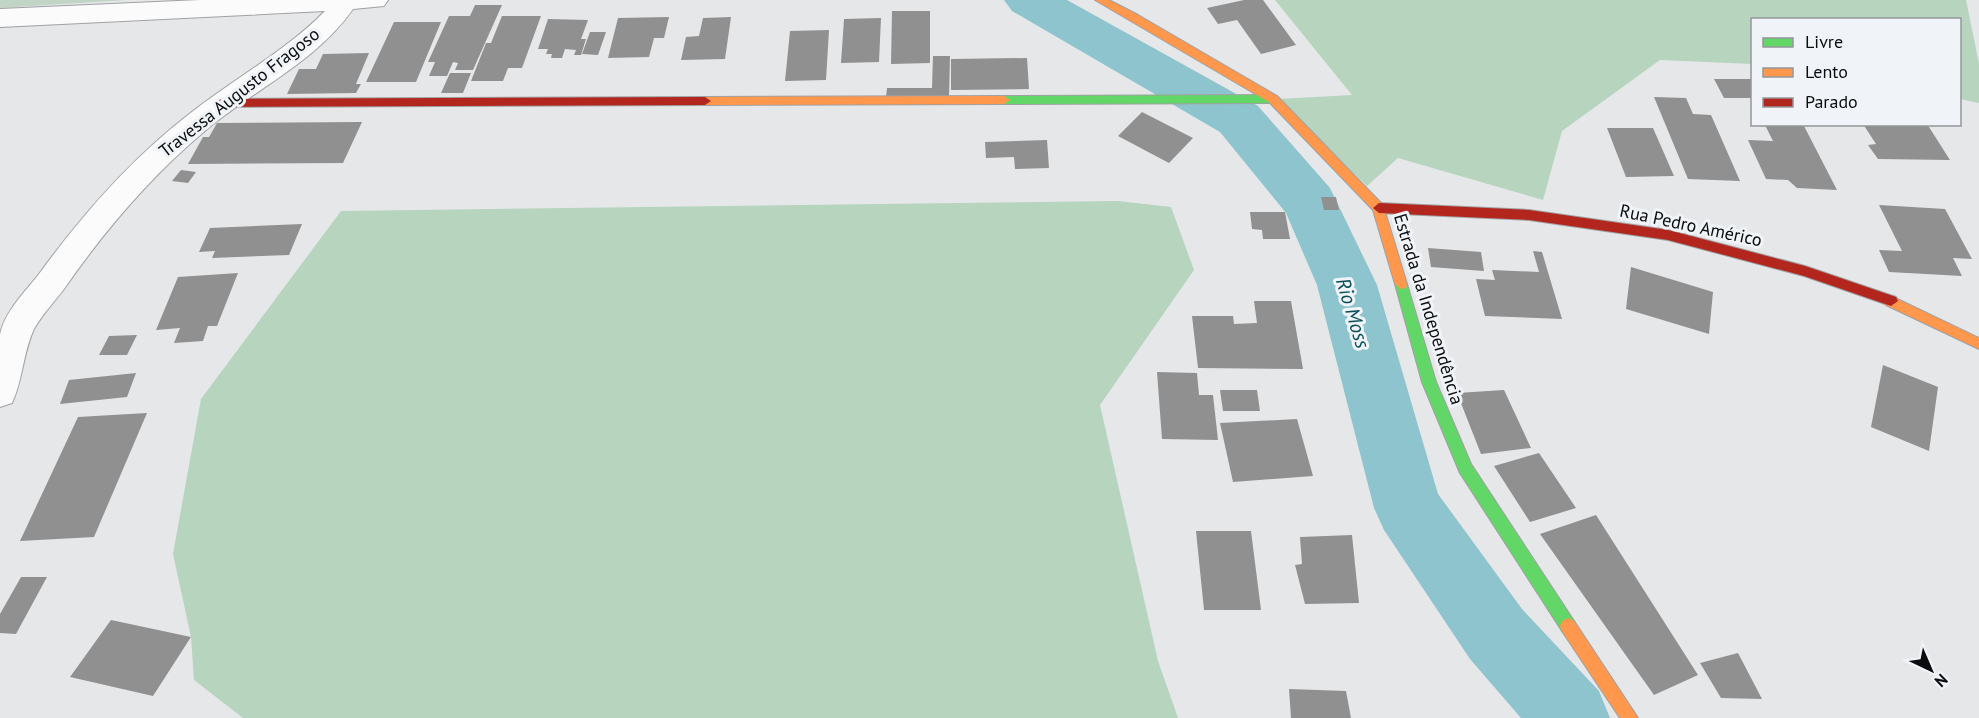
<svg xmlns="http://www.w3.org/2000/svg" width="1979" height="718" viewBox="0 0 1979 718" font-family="'PT Sans',sans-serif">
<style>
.green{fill:#c1d4c6}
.forest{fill:#b7d4be}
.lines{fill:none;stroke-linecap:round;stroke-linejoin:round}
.river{fill:#8ec4cd;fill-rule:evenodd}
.building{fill:#909091}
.street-casing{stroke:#a0a1a3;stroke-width:2}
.fast-casing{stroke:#a0a1a3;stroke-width:2}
.slow-casing{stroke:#a0a1a3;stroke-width:2}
.jam-casing{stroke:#a0a1a3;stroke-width:2}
.street{fill:#fbfbfc;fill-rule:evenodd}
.fast{fill:#63d668;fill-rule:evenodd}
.slow{fill:#ff974d;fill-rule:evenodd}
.jam{fill:#b3261e;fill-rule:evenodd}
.labels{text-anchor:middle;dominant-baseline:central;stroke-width:6;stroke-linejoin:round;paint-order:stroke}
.street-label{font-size:18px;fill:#0b0c0d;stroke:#f0f3f8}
.water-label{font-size:20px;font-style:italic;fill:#084f58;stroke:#f0f3f8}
</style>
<rect width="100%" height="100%" fill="#e5e7e9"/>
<path class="green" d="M0 0H127L0 8Z"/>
<path class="forest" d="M1275 0H1966L1979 64V103L1960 99V20H1752V64L1660 60 1562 131 1543 200 1398 158 1367 186 1278 99 1352 95Z
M1118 201 1171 207 1194 270 1100 405 1158 661 1178 718H243L194 680 191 637 173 554 201 399 341 211Z"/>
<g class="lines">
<path class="river" d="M1004 0H1067L1258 106 1330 188 1377 285 1438 494 1522 609 1599 691 1610 718H1521L1470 659 1384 530 1374 508 1317 285 1286 213 1220 132 1012 11Z"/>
</g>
<path class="building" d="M1244 0H1263L1296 45 1261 54 1237 20 1218 24 1207 8Z
M475 5H502L473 70H455L458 63 453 62 447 76H429L435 62H428L449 16H470Z
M892 11H930V63L891 64Z
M502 16H541L522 68H508L503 81H471L486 43H491Z
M669 17 664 38H654L649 57 608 58 618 18Z
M731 17 725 59 681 60 686 37 699 36 703 18Z
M881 18 879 62 841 63 844 19Z
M548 19 588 20 581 39H586L581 55H574L576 50 565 49 562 58H551L552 54H546L548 49H538Z
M394 22H441L416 82H366Z
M829 30 826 80 785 81 790 31Z
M590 32H606L598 55 582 54Z
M369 53 356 84H361L356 93 287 94 299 69H316L323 54Z
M933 56H950L949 97H886L887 88H932Z
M1027 58 1029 89 951 90V59Z
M450 73H471L463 93H441Z
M1714 79H1752V98H1724Z
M1654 97 1686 98 1693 114 1711 115 1740 181 1688 179Z
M1142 112 1193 138 1169 163 1118 136Z
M362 122 343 163 188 164 203 137H209L217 123Z
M1863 124H1924L1929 127 1950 160 1878 159 1868 145 1876 144Z
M1765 125 1804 126 1837 190 1797 188 1788 180 1766 179 1748 140 1773 141Z
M1607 128H1653L1674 176 1626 177Z
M1047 140 1049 168 1015 169 1014 157 986 158 985 142Z
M181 170 196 172 188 183 172 181Z
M1321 197H1336L1339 210H1324Z
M1879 205 1945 209 1972 259 1953 258 1962 276 1889 272 1879 250 1902 251Z
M1250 212H1285L1290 239H1263L1262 230 1252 229Z
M302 224 289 255 212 258 215 251 199 252 210 228Z
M1428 248 1481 252 1484 271 1431 267Z
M1533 251 1542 252 1562 319 1485 316 1476 279 1495 280 1492 270 1539 272Z
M1631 267 1713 292 1709 334 1626 309Z
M238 273 217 326H208L203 341 174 343 180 328 156 330 178 277Z
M1254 301H1291L1303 369 1198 368 1192 316H1233L1234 324 1257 323Z
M137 335 127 355H99L109 336Z
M1883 365 1938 387 1929 451 1871 427Z
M1157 372 1197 373 1199 395H1213L1218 440 1162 439Z
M136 373 127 397 60 404 69 380Z
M1220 390H1257L1260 411H1223Z
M1504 390 1531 448 1481 454 1457 393Z
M147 413 94 537 20 541 78 417Z
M1297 419 1313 476 1233 482 1220 423Z
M1539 453 1576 508 1530 522 1494 466Z
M1596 515 1698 675 1654 695 1540 534Z
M1196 531H1251L1261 610H1204Z
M1352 535 1359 603 1305 604 1295 565 1302 564 1300 537Z
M21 577H47L16 634 0 633V614Z
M111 620 191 637 153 696 70 677Z
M1738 653 1762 699 1721 698 1700 663Z
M1289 689 1346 691 1351 718H1291Z"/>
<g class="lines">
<g class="street-casing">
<path id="street" d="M200 0H388L384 6 353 9C316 62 255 89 206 130 151 176 105 230 64 289 54 302 42 315 34 329 23 352 23 380 12 403L0 407C0 385 0 356 0 335 4 312 26 291 39 274 82 215 130 160 188 115 233 79 285 52 325 11L0 27V9Z"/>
</g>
<g class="fast-casing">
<path id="fast" d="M1273 95 1279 99 1273 103 1004 104 998 100 1004 96Z
M1401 279 1407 284 1436 382 1471 464 1574 621 1576 626 1574 631 1568 634 1562 631 1460 473 1422 382 1395 284Z"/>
</g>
<g class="slow-casing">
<path id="slow" d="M1095 0H1109L1138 15 1277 96 1383 205 1407 284 1406 288 1401 289 1395 284 1373 210 1269 102Z
M1004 96 1010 100 1004 104 705 105 699 101 705 97Z
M1891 296 1979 338V349L1886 305 1884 301Z
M1568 618 1574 621 1638 718H1620L1562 631 1560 626 1562 621Z"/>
</g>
<g class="jam-casing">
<path id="jam" d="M705 97 711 101 705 105 221 107 215 103 221 99Z
M1379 203 1529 210 1668 230 1805 266 1896 297 1898 301 1891 306 1804 276 1668 240 1529 220 1379 213 1373 208Z"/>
</g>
<use href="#street" class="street"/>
<use href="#fast" class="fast"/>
<use href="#slow" class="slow"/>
<use href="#jam" class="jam"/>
</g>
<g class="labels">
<g class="street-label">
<text transform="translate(239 92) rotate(-38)">Travessa Augusto Fragoso</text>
<text transform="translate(1691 225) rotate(12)">Rua Pedro Américo</text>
<text transform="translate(1429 309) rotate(73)">Estrada da Independência</text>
</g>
<g class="water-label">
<text transform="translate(1353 313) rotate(73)">Rio Moss</text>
</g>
</g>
<rect x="1751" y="18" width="210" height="108" fill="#f0f3f8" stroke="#94979a" stroke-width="1.5"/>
<rect x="1763" y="38" width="30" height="9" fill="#63d668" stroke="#94979a" stroke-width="1.5"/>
<text x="1805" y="48" font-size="18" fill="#0b0c0d">Livre</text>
<rect x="1763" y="68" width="30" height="9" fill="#ff974d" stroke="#94979a" stroke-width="1.5"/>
<text x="1805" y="78" font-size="18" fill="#0b0c0d">Lento</text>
<rect x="1763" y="98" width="30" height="9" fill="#b3261e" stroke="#94979a" stroke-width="1.5"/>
<text x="1805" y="108" font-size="18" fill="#0b0c0d">Parado</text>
<g transform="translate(1931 670) rotate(136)" stroke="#f0f3f8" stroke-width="4.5" paint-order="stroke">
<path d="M0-4.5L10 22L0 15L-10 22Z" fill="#0b0c0d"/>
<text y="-9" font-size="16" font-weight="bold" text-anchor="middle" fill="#0b0c0d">N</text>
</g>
</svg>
